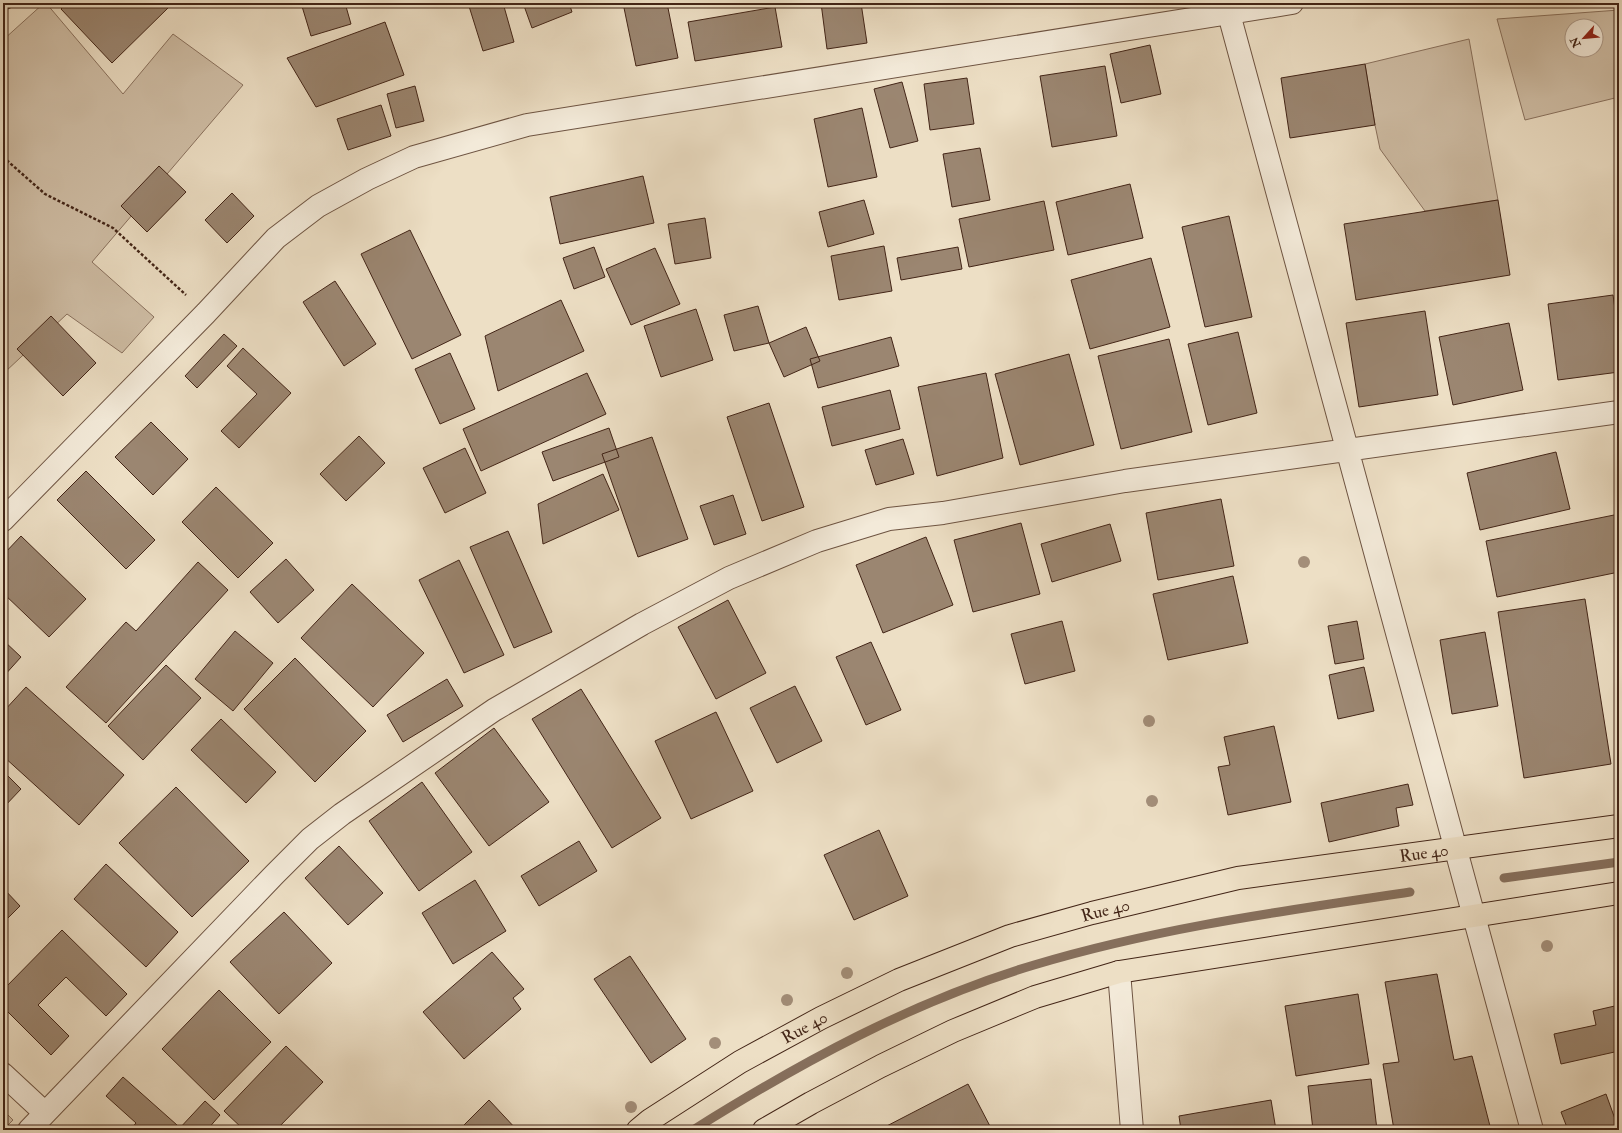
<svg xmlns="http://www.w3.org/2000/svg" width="1622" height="1133" viewBox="0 0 1622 1133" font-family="'IM FELL Double Pica',serif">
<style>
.green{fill:#d0bfa7;stroke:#8a725f;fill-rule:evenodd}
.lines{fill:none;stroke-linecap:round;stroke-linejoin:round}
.stream{stroke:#866f5c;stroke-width:9}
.building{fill:#9b8671;stroke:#432517}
.minor-casing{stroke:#6e5442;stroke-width:24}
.major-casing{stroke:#432517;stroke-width:24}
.path{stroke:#432517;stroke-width:2.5;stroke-dasharray:3 2;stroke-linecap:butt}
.minor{stroke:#f3ead9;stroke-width:22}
.major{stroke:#eddfc5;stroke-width:22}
.tree{fill:#a38e79}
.labels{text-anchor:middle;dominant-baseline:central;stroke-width:3;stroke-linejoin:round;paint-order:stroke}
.street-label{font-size:17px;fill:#432517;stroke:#f3ead9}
</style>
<rect width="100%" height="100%" fill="#eddfc5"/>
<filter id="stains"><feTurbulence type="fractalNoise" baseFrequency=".005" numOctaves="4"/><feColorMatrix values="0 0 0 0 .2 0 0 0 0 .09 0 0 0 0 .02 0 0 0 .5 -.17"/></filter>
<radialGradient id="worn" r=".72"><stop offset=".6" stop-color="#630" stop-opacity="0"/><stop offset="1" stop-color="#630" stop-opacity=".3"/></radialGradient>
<path class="green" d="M44 3H46L123 94 173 34 243 85 92 262 154 317 122 353 67 314 5 372 3 371V40Z
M1619 10V97L1525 120 1497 19ZM1572 26H1596V50H1572Z
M1469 39 1498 200 1425 211 1380 149 1375 125 1365 64Z
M3 1110 13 1120 3 1130Z"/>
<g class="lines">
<path class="stream" d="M1504 878 1619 862
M693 1130C800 1063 913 1001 1034 965 1157 928 1283 911 1410 892"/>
</g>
<path class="building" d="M3 3H16L17 5 3 11Z
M67 3H165L169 7 112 63 61 9Z
M301 3H345L351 24 311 36Z
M468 3H503L514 42 483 51Z
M523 3H569L572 12 532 28Z
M623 3H667L678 58 636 66Z
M821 3H861L867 43 827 49Z
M775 7 782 47 695 61 688 22Z
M385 22 404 75 316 107 287 58Z
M1150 45 1161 94 1121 103 1110 54Z
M1365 64 1375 125 1290 138 1281 78Z
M1105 66 1117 136 1052 147 1040 76Z
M967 78 974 124 930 130 924 84Z
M902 82 918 141 890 148 874 89Z
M415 86 424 121 396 128 387 94Z
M381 105 391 136 348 150 337 119Z
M862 108 877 177 828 187 814 119Z
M980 148 990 200 952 207 943 154Z
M159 166 186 192 147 232 121 206Z
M643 176 654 223 560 244 550 197Z
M1130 184 1143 238 1068 255 1056 202Z
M232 193 254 216 227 243 205 220Z
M864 200 874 234 828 247 819 212Z
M1498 200 1510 275 1356 300 1344 224Z
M1044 201 1054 250 969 267 959 219Z
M1229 216 1252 317 1205 327 1182 227Z
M705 218 711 258 675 264 668 224Z
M410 230 461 335 412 359 361 254Z
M884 246 892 291 839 300 831 256Z
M594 247 605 277 574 289 563 258Z
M958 247 962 269 901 280 897 258Z
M655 248 680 304 631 325 606 269Z
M1151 258 1170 327 1090 349 1071 280Z
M335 281 376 344 344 366 303 302Z
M1613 295 1619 338V372L1558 380 1548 304Z
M561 300 584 351 498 391 485 336Z
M758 306 769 343 734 351 724 315Z
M696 309 713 360 661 377 644 326Z
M1425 311 1438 395 1359 407 1346 323Z
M51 316 96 363 63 396 17 349Z
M1509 323 1523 390 1453 405 1439 337Z
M806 327 820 361 784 377 769 343Z
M1238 332 1257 413 1208 425 1188 344Z
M224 334 237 346 197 388 185 376Z
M891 337 899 366 818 388 810 359Z
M1169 339 1192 432 1121 449 1098 356Z
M243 348 291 393 239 448 221 431 257 394 227 366Z
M450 353 475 409 440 424 415 369Z
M1069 354 1094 445 1020 465 995 374Z
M587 373 606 414 481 471 463 429Z
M986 373 1003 458 937 476 918 387Z
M890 390 900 429 832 446 822 407Z
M769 403 804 507 762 521 727 417Z
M151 422 188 459 153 495 115 457Z
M609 428 619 457 553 481 542 452Z
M359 436 385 463 346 501 320 474Z
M652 437 688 539 638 557 602 454Z
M903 439 914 474 876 485 865 450Z
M465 448 486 493 445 513 423 468Z
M1556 452 1570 509 1480 530 1467 473Z
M86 471 155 540 126 569 57 500Z
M603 474 619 510 543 544 538 504Z
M216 487 273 543 238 578 182 522Z
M733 495 746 534 714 545 700 506Z
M1221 499 1234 566 1158 580 1146 513Z
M1619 514V572L1497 597 1486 541Z
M1021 523 1040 594 973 612 954 540Z
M1110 524 1121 561 1052 582 1041 544Z
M508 531 552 632 514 648 470 547Z
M21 536 86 599 49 637 3 593V555Z
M926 537 953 605 883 633 856 565Z
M286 559 314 590 278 623 250 592Z
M459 560 504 655 464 673 419 580Z
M198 562 228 590 106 723 66 687 126 622 136 631Z
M1233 576 1248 643 1168 660 1153 594Z
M352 584 424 653 373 707 301 638Z
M1585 599 1611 764 1524 778 1498 612Z
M728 600 766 673 716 699 678 627Z
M1062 621 1075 671 1025 684 1011 634Z
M1357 621 1364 659 1335 664 1328 626Z
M235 631 273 663 233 711 195 679Z
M1485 632 1498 706 1452 714 1440 640Z
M3 640 21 657 3 677Z
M871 642 901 710 866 725 836 657Z
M295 658 366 731 315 782 244 709Z
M166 665 201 698 143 760 108 726Z
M1364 667 1374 711 1338 719 1329 675Z
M447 679 463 706 403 742 387 715Z
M795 686 822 741 777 763 750 708Z
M26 687 124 775 79 825 3 756V712Z
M581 689 661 818 612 848 532 719Z
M716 712 753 791 691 819 655 741Z
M221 719 276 772 246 803 191 750Z
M1274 726 1291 802 1228 815 1218 767 1230 765 1224 737Z
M494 728 549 802 489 846 435 773Z
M3 771 21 789 3 808Z
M422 782 472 852 419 891 369 821Z
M1408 784 1413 805 1396 808 1399 826 1329 842 1321 803Z
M176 787 249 861 192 917 119 843Z
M879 830 908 896 854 920 824 855Z
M579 841 597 871 539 906 521 876Z
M339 846 383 893 348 925 305 878Z
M106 864 178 932 146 967 74 899Z
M475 880 506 931 453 964 422 913Z
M3 888 20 906 3 923Z
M284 912 332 963 279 1014 230 962Z
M62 930 127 994 106 1016 66 977 38 1005 69 1036 51 1055 3 1007V990Z
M492 952 524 989 513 998 521 1009 464 1059 423 1012Z
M630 956 686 1039 651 1063 594 979Z
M1437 974 1454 1060 1472 1056 1491 1130H1394L1383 1064 1399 1062 1385 982Z
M219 990 271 1042 214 1100 162 1049Z
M1358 994 1369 1064 1296 1076 1285 1006Z
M1619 1005V1051L1561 1064 1554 1034 1596 1025 1593 1011Z
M286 1046 323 1082 276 1130H244L224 1111Z
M123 1077 177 1125 173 1130H130L136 1123 106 1096Z
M1371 1079 1377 1130H1313L1308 1086Z
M968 1084 992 1130H879Z
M1606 1094 1619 1130H1568L1561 1112Z
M489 1100 517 1130H466L462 1127Z
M1271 1100 1276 1130H1181L1179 1116Z
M205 1101 220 1115 207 1130H178Z"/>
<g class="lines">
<g class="minor-casing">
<path id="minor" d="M1226 3 1532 1130
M3 520 206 313 276 238 318 206 367 179 414 157 527 125 1292 3
M1119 972 1132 1130
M3 1074 45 1113
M29 1130 274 875 310 839 342 814 494 710 642 624 729 578 817 541 889 519 943 513 1125 481 1619 412"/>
</g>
<g class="major-casing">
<g id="major">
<path id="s1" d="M638 1130 650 1120 740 1062 821 1018 899 980 1010 936 1092 913 1238 878 1619 826"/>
<path d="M764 1130 811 1103 881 1066 953 1031 1035 997 1119 972 1619 893"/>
</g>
</g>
<path class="path" d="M3 157 45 194 113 228 186 295"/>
<use href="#minor" class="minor"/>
<use href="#major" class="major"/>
</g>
<g class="tree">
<circle cx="1304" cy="562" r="6"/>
<circle cx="1149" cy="721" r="6"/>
<circle cx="1152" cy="801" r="6"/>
<circle cx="1547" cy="946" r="6"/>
<circle cx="847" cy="973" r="6"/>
<circle cx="787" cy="1000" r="6"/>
<circle cx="715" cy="1043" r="6"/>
<circle cx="631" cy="1107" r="6"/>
</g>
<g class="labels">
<g class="street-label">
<text stroke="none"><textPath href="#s1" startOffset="844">Rue 40</textPath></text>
<text stroke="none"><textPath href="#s1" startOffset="520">Rue 40</textPath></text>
<text stroke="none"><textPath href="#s1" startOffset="196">Rue 40</textPath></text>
</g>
</g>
<rect width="1622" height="1133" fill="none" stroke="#eddfc5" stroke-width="16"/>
<rect x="4" y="4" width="1614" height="1125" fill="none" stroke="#432517" stroke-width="2"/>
<rect x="8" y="8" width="1606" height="1117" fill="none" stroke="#432517"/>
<g transform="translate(1584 38) rotate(243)"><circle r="19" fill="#f3ead9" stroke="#ad9b8b"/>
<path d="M0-3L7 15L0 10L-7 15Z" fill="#8f2418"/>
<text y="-6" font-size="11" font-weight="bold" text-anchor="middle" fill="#432517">N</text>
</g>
<rect width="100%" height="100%" filter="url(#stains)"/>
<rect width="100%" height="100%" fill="url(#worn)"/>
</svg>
